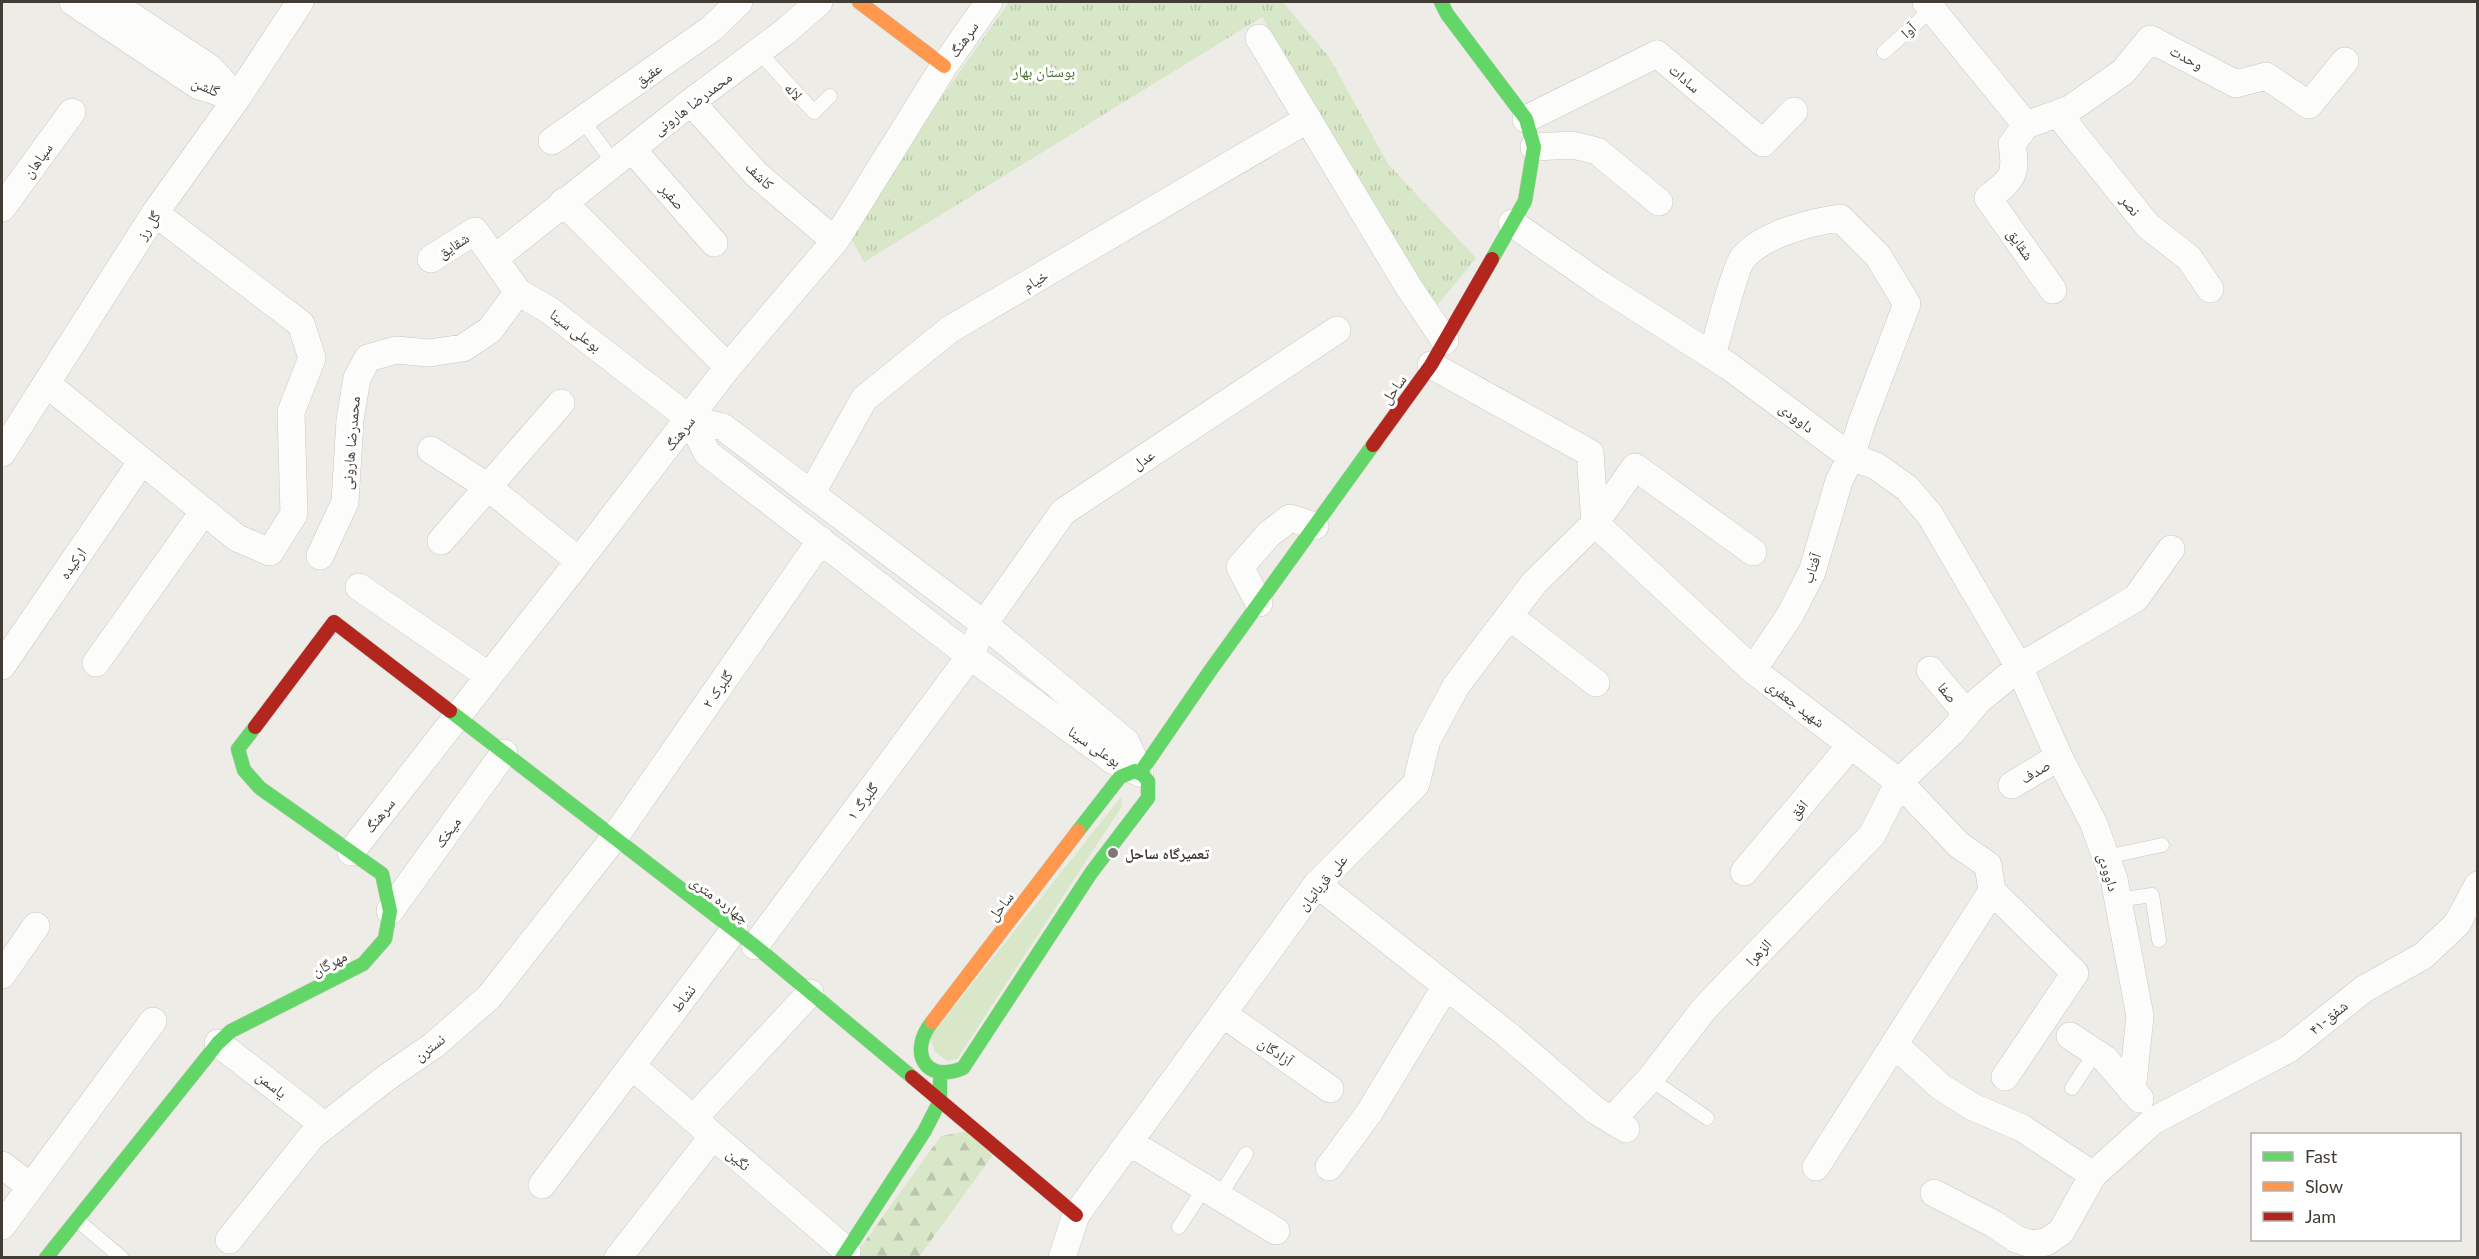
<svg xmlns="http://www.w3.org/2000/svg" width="2479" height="1259" viewBox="0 0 2479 1259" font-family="Lato,'Noto Naskh Arabic',sans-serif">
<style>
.green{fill:#d8e7c7}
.forest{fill:url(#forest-firs)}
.park{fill:url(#park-tufts)}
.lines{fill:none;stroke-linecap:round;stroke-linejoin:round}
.lane-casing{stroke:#c9c8c2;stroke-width:15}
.street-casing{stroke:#c9c8c2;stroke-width:28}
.fast-casing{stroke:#ccc9be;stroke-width:15}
.slow-casing{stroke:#ccc9be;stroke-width:15}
.jam-casing{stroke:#ccc9be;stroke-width:15}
.lane{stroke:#fcfcfb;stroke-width:14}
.street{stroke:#fcfcfb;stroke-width:27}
.fast{stroke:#63d668;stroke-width:14}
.slow{stroke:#ff974d;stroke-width:14}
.jam{stroke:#b3261e;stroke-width:14}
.poi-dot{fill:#7e7a72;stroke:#fff;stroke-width:2}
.labels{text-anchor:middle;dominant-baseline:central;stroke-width:6;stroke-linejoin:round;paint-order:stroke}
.street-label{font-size:15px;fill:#423d34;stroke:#fff}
.park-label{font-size:15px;fill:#416f2c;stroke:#fff}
.poi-label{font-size:15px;font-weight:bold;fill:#423d34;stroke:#fff;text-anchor:start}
</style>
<defs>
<pattern id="forest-firs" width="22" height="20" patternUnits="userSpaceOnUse" patternTransform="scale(1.5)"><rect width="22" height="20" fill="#d8e7c7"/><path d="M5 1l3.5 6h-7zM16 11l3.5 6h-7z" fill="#bbc7ac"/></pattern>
<pattern id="park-tufts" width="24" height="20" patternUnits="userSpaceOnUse" patternTransform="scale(1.5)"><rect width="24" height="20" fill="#d8e7c7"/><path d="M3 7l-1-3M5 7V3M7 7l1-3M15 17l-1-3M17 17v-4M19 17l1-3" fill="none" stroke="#bbc7ac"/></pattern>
</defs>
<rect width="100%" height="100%" fill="#edece6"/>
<path class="green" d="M1121 797 1122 806 957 1059 947 1061 935 1052 930 1037Z"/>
<path class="forest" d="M970 1131 995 1152 919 1257 853 1258 941 1136Z"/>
<path class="park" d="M1009 2H1283L1329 57 1388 164 1476 258 1435 308 1262 17 864 262 847 231Z"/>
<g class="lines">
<g class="lane-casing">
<path id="lane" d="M759 52 814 112 830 96
M1884 52 1932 9
M583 121 614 163
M2106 857 2162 845
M2118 900 2152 895 2159 940
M1650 1079 1707 1118
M2072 1088 2095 1053
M1219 1197 1246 1154
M77 1220 122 1258
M1179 1227 1204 1188"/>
</g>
<g class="street-casing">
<path id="street" d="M73 2 199 86 237 98
M110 2 210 68 236 97
M1926 2 2026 125
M1259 38 1408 286 1445 341
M691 102 756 174 835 241
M2058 114 2148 226 2189 258 2210 289
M1526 119 1657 54 1763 143 1794 111
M552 141 711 29 739 2
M1534 147 1573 145 1597 151 1659 202
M632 149 714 243
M563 202 728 367
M2 208 72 112
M1512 223 1601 285 1730 367 1851 457 1876 466 1907 488 1930 515 2019 667 2059 757 2093 822 2114 879 2140 1016 2132 1091
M495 258 691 102 786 31 819 2
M431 259 475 231 518 292 549 310 690 419 723 427 984 624 1126 742 1140 773
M2053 290 1988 198C2013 178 2017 176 2012 144L2026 125 2070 109 2123 72 2150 39 2236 84 2266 76 2309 105 2345 61
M1712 356C1717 339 1735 267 1743 258 1763 234 1811 222 1840 218L1878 256 1907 304 1862 422 1851 457 1839 481 1812 572 1790 615 1753 670
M1431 365 1590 453 1595 523 1753 670 1899 782 1959 845 1988 865 1992 891 2075 973 2005 1077
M47 384 237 538 270 552 294 514 291 412 312 358 301 324 155 213
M690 419 707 453 970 656 1114 761 1140 773
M431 450 488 487 579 561
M2 453 155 213 237 98 300 2
M811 494 864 399 949 330 1308 119
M441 541 561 403
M320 556 345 502 350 420 357 378 368 358 396 350 429 353 463 348 490 330 518 292
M359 587 489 676
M1259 603 1240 567 1269 534 1290 518 1315 526
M1509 616 1596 683
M96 663 204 511
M2 666 142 461
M1930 670 1967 714
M2012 785 2059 757
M351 852 579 561 728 367 835 241 944 66 989 2
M1744 872 1851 745
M1317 884 1508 1035 1595 1110 1626 1129
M390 911 504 753
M755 946 970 656 984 624 1063 512 1337 330
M2 975 36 926
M1223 1014 1330 1089
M2070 1036 2105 1059 2140 1099
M218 1043 325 1126
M1894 1044 1941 1087 1973 1107 2022 1128 2093 1175
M632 1066 847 1251
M693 1119 810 993
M1612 1120 1650 1079 1704 1009 1872 835 1899 782 1952 732 1977 702 2019 667 2136 598 2171 549
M1129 1142 1276 1231
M2 1165 31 1187
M1329 1167 1369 1113 1446 986
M1816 1167 1992 891
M542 1185 734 930
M1934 1193 1994 1224 2016 1239 2031 1244 2046 1242 2061 1232 2093 1175 2153 1121 2289 1049 2364 989 2423 956 2457 924 2478 885
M2 1226 153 1021
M229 1240 311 1137 386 1078 434 1045 489 997 614 838 821 540
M618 1258 713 1136
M1062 1258 1076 1215 1317 884 1416 784 1427 740 1456 686 1534 583 1595 523 1635 467 1753 552"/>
</g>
<g class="fast-casing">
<path id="fast" d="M1441 2 1447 14 1526 119 1534 147 1525 201 1492 259
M450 711 755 946 912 1077
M1140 773 1210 671 1373 445
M1078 831 1120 777 1135 771
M932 1022C908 1052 925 1084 963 1068L1091 873 1148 798V781L1143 775 1135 771
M46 1258 218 1043 231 1031 363 964 385 939 390 911 382 874 260 788 244 770 238 749 255 727
M842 1258 924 1132 940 1101V1081"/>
</g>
<g class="slow-casing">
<path id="slow" d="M859 2 944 66
M932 1022 1078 831"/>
</g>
<g class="jam-casing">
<path id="jam" d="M1373 445 1431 365 1492 259
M255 727 334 622 450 711
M912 1077 1076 1215"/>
</g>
<use href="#lane" class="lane"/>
<use href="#street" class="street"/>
<use href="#fast" class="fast"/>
<use href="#slow" class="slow"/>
<use href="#jam" class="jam"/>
</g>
<circle class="poi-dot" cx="1113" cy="853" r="6"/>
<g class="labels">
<g class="street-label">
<text transform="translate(1908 30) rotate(-42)">آوا</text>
<text transform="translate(963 39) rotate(-55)">سرهنگ</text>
<text transform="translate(2187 57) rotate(28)">وحدت</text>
<text transform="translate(648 74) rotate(-36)">عقیق</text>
<text transform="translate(1685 78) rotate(40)">سادات</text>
<text transform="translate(206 86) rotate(23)">گلشن</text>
<text transform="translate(794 91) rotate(47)">لاله</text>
<text transform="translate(692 103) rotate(-37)">محمدرضا هارونی</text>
<text transform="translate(37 160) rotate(-54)">سپاهان</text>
<text transform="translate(760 175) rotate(44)">کاشف</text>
<text transform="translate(673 196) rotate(49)">صفیر</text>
<text transform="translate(2131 205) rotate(51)">نصر</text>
<text transform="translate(148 225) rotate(-57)">گل رز</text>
<text transform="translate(2021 244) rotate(55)">شقایق</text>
<text transform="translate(453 245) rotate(-33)">شقایق</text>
<text transform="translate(1035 280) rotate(-30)">خیام</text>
<text transform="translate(576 330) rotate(37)">بوعلی سینا</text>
<text transform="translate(1393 389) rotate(-54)">ساحل</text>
<text transform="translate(1797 417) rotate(37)">داوودی</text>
<text transform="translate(679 433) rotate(-52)">سرهنگ</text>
<text transform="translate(350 443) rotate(-85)">محمدرضا هارونی</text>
<text transform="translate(1143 459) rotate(-34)">عدل</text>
<text transform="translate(72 563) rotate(-55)">ارکیده</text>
<text transform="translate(1811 568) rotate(-71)">آفتاب</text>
<text transform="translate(717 689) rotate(-55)">گلبرک ۲</text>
<text transform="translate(1948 692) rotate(50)">صفا</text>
<text transform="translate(1796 703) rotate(37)">شهید جعفری</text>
<text transform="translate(1095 746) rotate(34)">بوعلی سینا</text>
<text transform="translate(2035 771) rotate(-31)">صدف</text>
<text transform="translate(862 801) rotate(-53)">گلبرگ ۱</text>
<text transform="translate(1798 809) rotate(-50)">افق</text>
<text transform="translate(379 815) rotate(-52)">سرهنگ</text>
<text transform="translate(447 832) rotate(-54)">میخک</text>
<text transform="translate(2109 872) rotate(73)">داوودی</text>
<text transform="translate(1322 882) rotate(-50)">علی قربانیان</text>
<text transform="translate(720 899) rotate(37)">چهارده متری</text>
<text transform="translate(1000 906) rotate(-52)">ساحل</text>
<text transform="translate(1758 952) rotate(-47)">الزهرا</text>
<text transform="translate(329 963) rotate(-28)">مهرگان</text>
<text transform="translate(683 998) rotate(-53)">نشاط</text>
<text transform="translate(2328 1017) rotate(-39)">شفق-۴۱</text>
<text transform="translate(429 1047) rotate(-37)">نسترن</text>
<text transform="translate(1276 1051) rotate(35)">آزادگان</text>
<text transform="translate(272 1084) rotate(38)">یاسمن</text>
<text transform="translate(739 1159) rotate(41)">نگین</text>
</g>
<g class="park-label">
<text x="1044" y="71">بوستان بهار</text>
</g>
<g class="poi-label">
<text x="1125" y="853">تعمیرگاه ساحل</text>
</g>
</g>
<rect width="2479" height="1259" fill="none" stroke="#423d34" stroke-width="6"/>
<rect x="2251" y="1133" width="210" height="108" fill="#ffffff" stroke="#b3b1ae" stroke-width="1.5"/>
<rect x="2263" y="1152" width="30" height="9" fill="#63d668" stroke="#b3b1ae" stroke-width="1.5"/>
<text x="2305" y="1163" font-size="18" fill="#423d34">Fast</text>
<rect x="2263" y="1182" width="30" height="9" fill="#ff974d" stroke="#b3b1ae" stroke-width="1.5"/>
<text x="2305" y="1193" font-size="18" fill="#423d34">Slow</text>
<rect x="2263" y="1212" width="30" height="9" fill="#b3261e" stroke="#b3b1ae" stroke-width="1.5"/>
<text x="2305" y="1223" font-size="18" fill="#423d34">Jam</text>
</svg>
